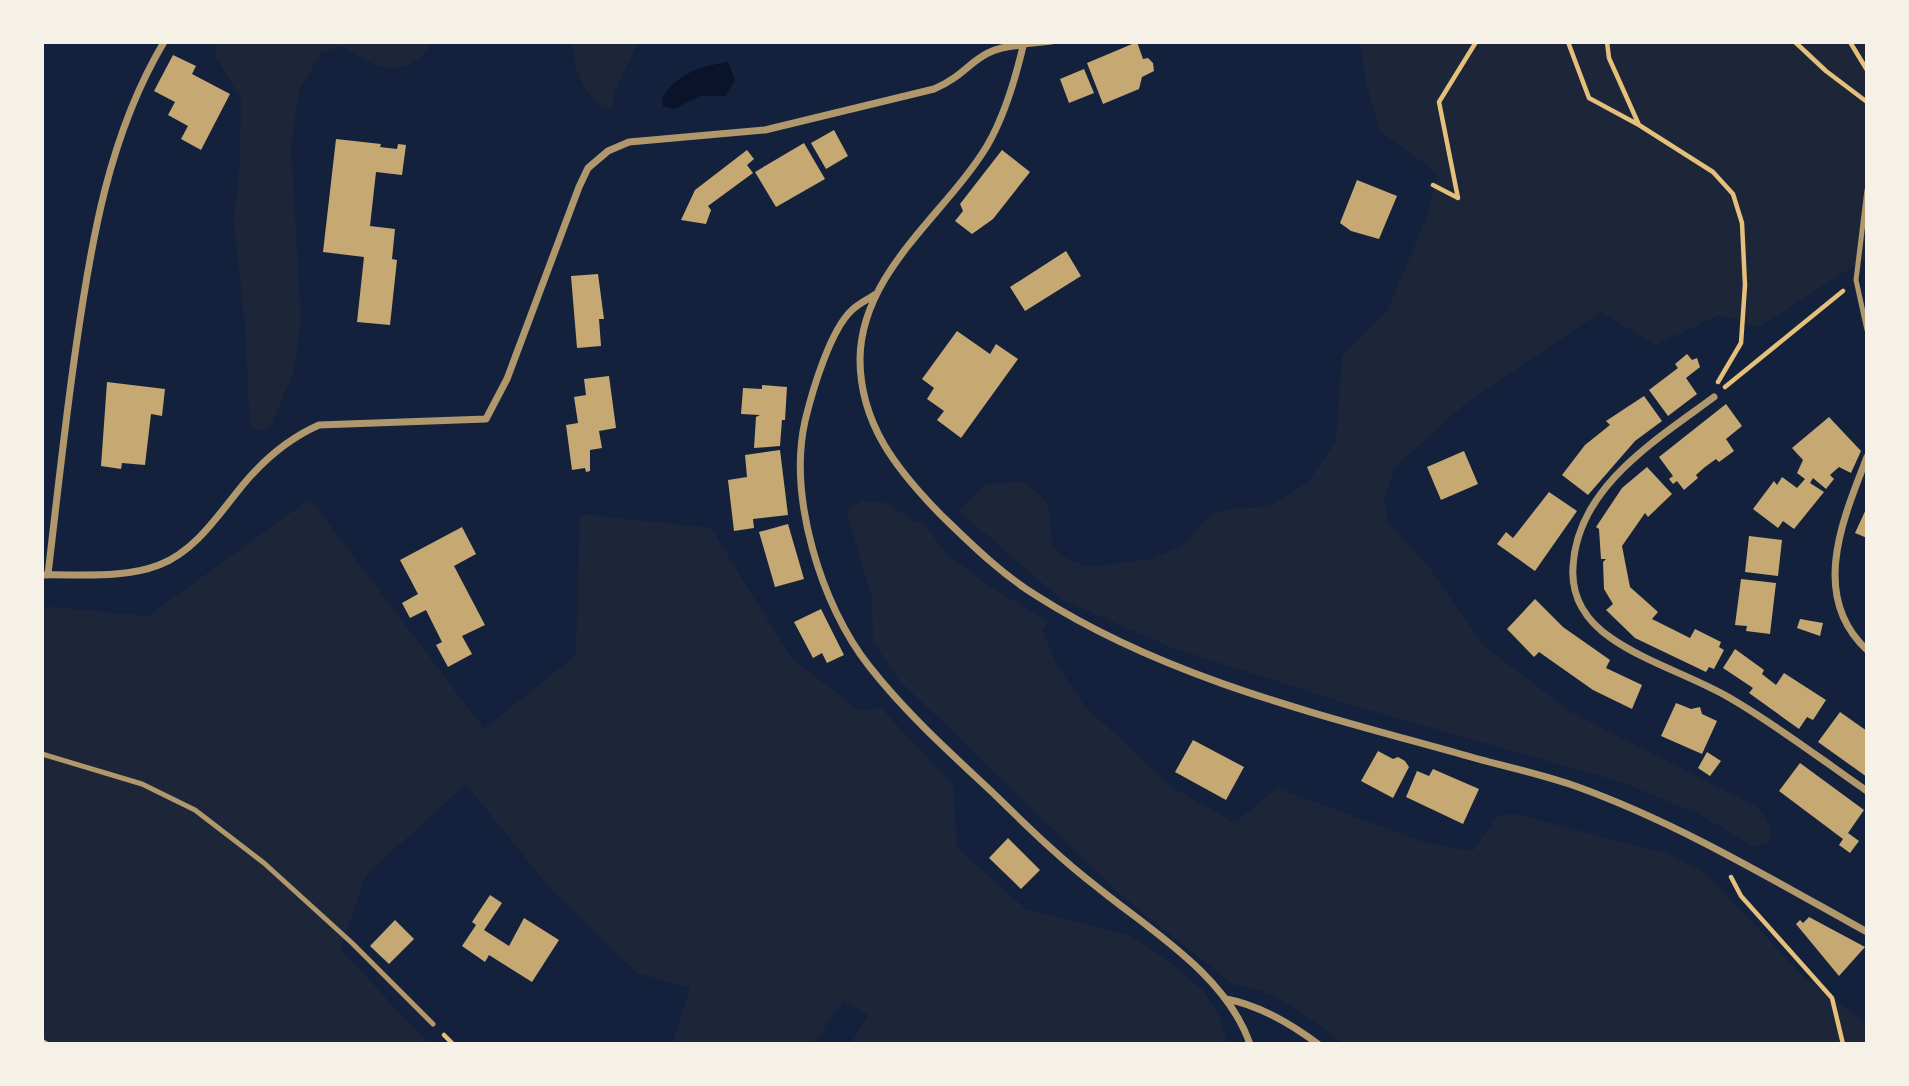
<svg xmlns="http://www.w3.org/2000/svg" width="1909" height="1086" viewBox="0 0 1909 1086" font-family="'Source Sans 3',sans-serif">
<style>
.green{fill:#1d2539}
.water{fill:#0b132b}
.building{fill:#c6a872}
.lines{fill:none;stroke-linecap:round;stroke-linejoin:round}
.path{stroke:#e5c07b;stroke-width:4.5}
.service{stroke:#b1986c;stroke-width:5}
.minor{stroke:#b1986c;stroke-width:7}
</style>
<rect width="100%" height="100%" fill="#14213d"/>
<path class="green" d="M215 42H432C407 84 374 67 341 46L321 53 300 89 294 122 291 148 301 322 293 373 270 427 260 431 250 425 245 326 234 221 240 162 241 98 216 57Z
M574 42H638L614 93 613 107 605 109C585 96 571 66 574 42Z
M1360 42H1867V257L1759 327 1719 315 1656 345 1601 312 1466 403 1395 467 1384 500 1389 524 1428 566 1484 646 1571 712 1759 808 1771 829 1768 843 1752 846 1699 814 1621 782 1351 705 1170 647 1061 599 959 511 985 484 1024 482 1042 497 1049 508 1052 544 1064 557 1088 567 1152 559 1185 544 1210 515 1228 509 1269 507 1309 481 1336 441 1342 357 1387 311 1427 216 1437 177 1432 169 1380 131 1366 83Z
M310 499 484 729 576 655 580 514 711 528 792 659 859 710 881 708 953 785 957 848 1026 909 1128 935 1166 959 1202 989 1220 1017 1227 1044H850L868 1015 843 1000 814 1044H672L690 988 637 973 548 886 466 784 366 875 340 950 430 1044H42V606L148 616Z
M863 501 886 503 914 521 922 522 946 553 990 587 1048 621 1042 631 1056 663 1084 705 1170 786 1235 823 1277 788 1426 843 1473 851 1498 815H1518L1666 853 1704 872 1804 977 1867 1024V1044H1344C1312 1020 1274 988 1234 985L1122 896 899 680 873 641 872 598 846 510Z"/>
<path class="water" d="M728 62 735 80 726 96H700L674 109 663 106 662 99C676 73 702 66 728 62Z"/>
<path class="building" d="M1137 42 1143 59 1148 58 1153 63 1154 71 1142 77 1139 89 1103 104 1087 63Z
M173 55 196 66 192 74 230 94 201 150 181 139 188 126 168 115 175 102 154 91Z
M1084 69 1094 93 1069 103 1060 79Z
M834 130 848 156 826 169 811 143Z
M336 139 381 144 380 147 397 149 398 144 406 145 402 175 376 172 370 226 395 229 392 259 397 260 390 325 357 322 364 257 323 252Z
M804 143 825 179 776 207 755 172Z
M747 150 754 159 747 165 753 173 708 206 711 210 706 224 681 220 695 190Z
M1002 150 1030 172 993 219 972 234 955 221 963 211 960 204Z
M1357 180 1397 196 1379 239 1351 231 1340 223Z
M1066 251 1081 276 1025 311 1010 287Z
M598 274 604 319H599L601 346 577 348 571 276Z
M957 331 990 354 996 344 1018 359 961 438 937 420 944 411 927 399 934 388 922 379Z
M1687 354 1692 360 1697 358 1700 367 1686 378 1697 394 1668 416 1649 390 1678 368 1675 364Z
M609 376 616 428 599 431 602 448 590 450V471L586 472 585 468 572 470 566 425 578 423 574 397 586 395 584 379Z
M107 382 165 389 162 416 151 414 145 465 122 463 121 469 101 466Z
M762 385 787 387 785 420H782L780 446 754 448 756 417 760 415 741 414 743 388 762 389Z
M1644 396 1662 421 1635 441 1588 495 1562 475 1585 445 1610 425 1606 421Z
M1726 404 1742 426 1726 439 1734 451 1719 462 1716 459 1705 467 1696 475 1698 478 1684 490 1677 481 1673 484 1669 479 1673 476 1659 457Z
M1829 417 1861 451 1851 473 1839 467 1830 475 1834 479 1826 489 1813 478 1810 483 1824 492 1794 529 1783 521 1778 528 1753 509 1774 481 1777 485 1782 477 1797 488 1805 479 1797 473 1803 460 1792 448Z
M780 450 788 515 753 519 754 528 734 531 728 480 747 477 745 455Z
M1464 451 1478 484 1441 500 1427 467Z
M1647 467 1672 494 1648 517 1645 513 1622 546 1630 587 1658 612 1652 619 1690 638 1695 629 1721 642 1719 647 1724 650 1714 669 1709 667 1706 672 1635 638 1606 610 1613 604 1604 589 1603 562 1606 559H1601L1599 529 1596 527 1622 488Z
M1549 492 1577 511 1535 571 1497 544 1506 532 1513 538Z
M1867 507V538L1855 533Z
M788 524 804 579 775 587 759 532Z
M462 527 476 554 454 566 485 625 462 636 472 654 448 667 436 645 442 642 426 610 410 618 402 603 418 594 400 560Z
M1749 536 1782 540 1778 576 1745 572Z
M1741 579 1776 583 1770 634 1746 631 1747 626 1735 625Z
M1535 599 1563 627 1610 660 1606 668 1642 685 1632 709 1593 690 1539 652 1534 657 1507 629Z
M821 609 844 655 827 663 822 653 813 658 794 622Z
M1800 619 1823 623 1820 636 1797 628Z
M1735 649 1764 670 1762 674 1776 685 1784 673 1826 700 1813 720 1807 717 1799 729 1749 693 1753 688 1723 668Z
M1676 703 1691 709 1700 707 1702 714 1717 721 1702 754 1661 736Z
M1840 712 1867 731V777L1818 742Z
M1193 740 1244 767 1226 800 1175 772Z
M1378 751 1393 759 1398 757 1405 761 1409 767 1393 798 1361 781Z
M1707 752 1721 761 1710 776 1698 768Z
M1800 763 1864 810 1848 833 1859 841 1850 853 1839 845 1843 839 1779 791Z
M1433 769 1479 789 1463 824 1406 797 1417 771 1429 776Z
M1008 838 1040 870 1021 889 989 858Z
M490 895 502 903 484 930 509 946 524 918 559 940 532 982 489 955 485 962 462 946 476 925 472 922Z
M1809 917 1865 947 1839 976 1796 924 1800 920 1803 923Z
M395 920 414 939 389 964 370 946Z"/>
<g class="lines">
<path class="path" d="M1568 42 1589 98 1639 125 1713 172 1733 194 1742 223 1745 285 1741 343 1718 382
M1607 42 1609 58 1639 125
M1795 42 1826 71 1867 102
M1850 42 1867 70
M1433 185 1458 198 1439 102 1476 42
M1725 387 1843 291
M1731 877 1741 896 1832 998 1843 1044
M444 1035 453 1044
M42 1041 47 1044"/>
<path class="service" d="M1023 45 1052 42
M1867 190 1856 280 1867 330
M42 754 142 784 195 810 264 863 352 943 433 1024"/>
<path class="minor" d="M1024 42C1016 77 1005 115 987 146 945 215 861 272 860 359 860 424 897 470 941 515 971 544 1001 574 1037 596 1164 677 1313 713 1457 753 1497 765 1539 773 1578 787 1680 824 1773 880 1867 932
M874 295C867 300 858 304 852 310 830 330 812 392 805 421 788 497 821 605 869 666 905 712 948 751 991 791 1025 824 1059 858 1097 887 1151 931 1226 975 1250 1044
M1714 397C1656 440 1577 487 1573 567 1571 597 1586 621 1611 638 1647 663 1692 676 1730 698 1778 726 1822 760 1867 791
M1867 457C1843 519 1809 596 1867 650
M48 574C57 498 65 423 76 347 91 242 109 134 164 42
M42 575C80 574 123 579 159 565 198 550 222 509 247 480 267 457 292 437 319 425L486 419 507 379 579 187 588 168 608 151 629 142 765 130 934 89C974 72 972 48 1023 45
M1226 999C1259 1005 1291 1024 1318 1044"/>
</g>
<rect width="1909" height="1086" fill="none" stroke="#f6f1e7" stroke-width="88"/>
</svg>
